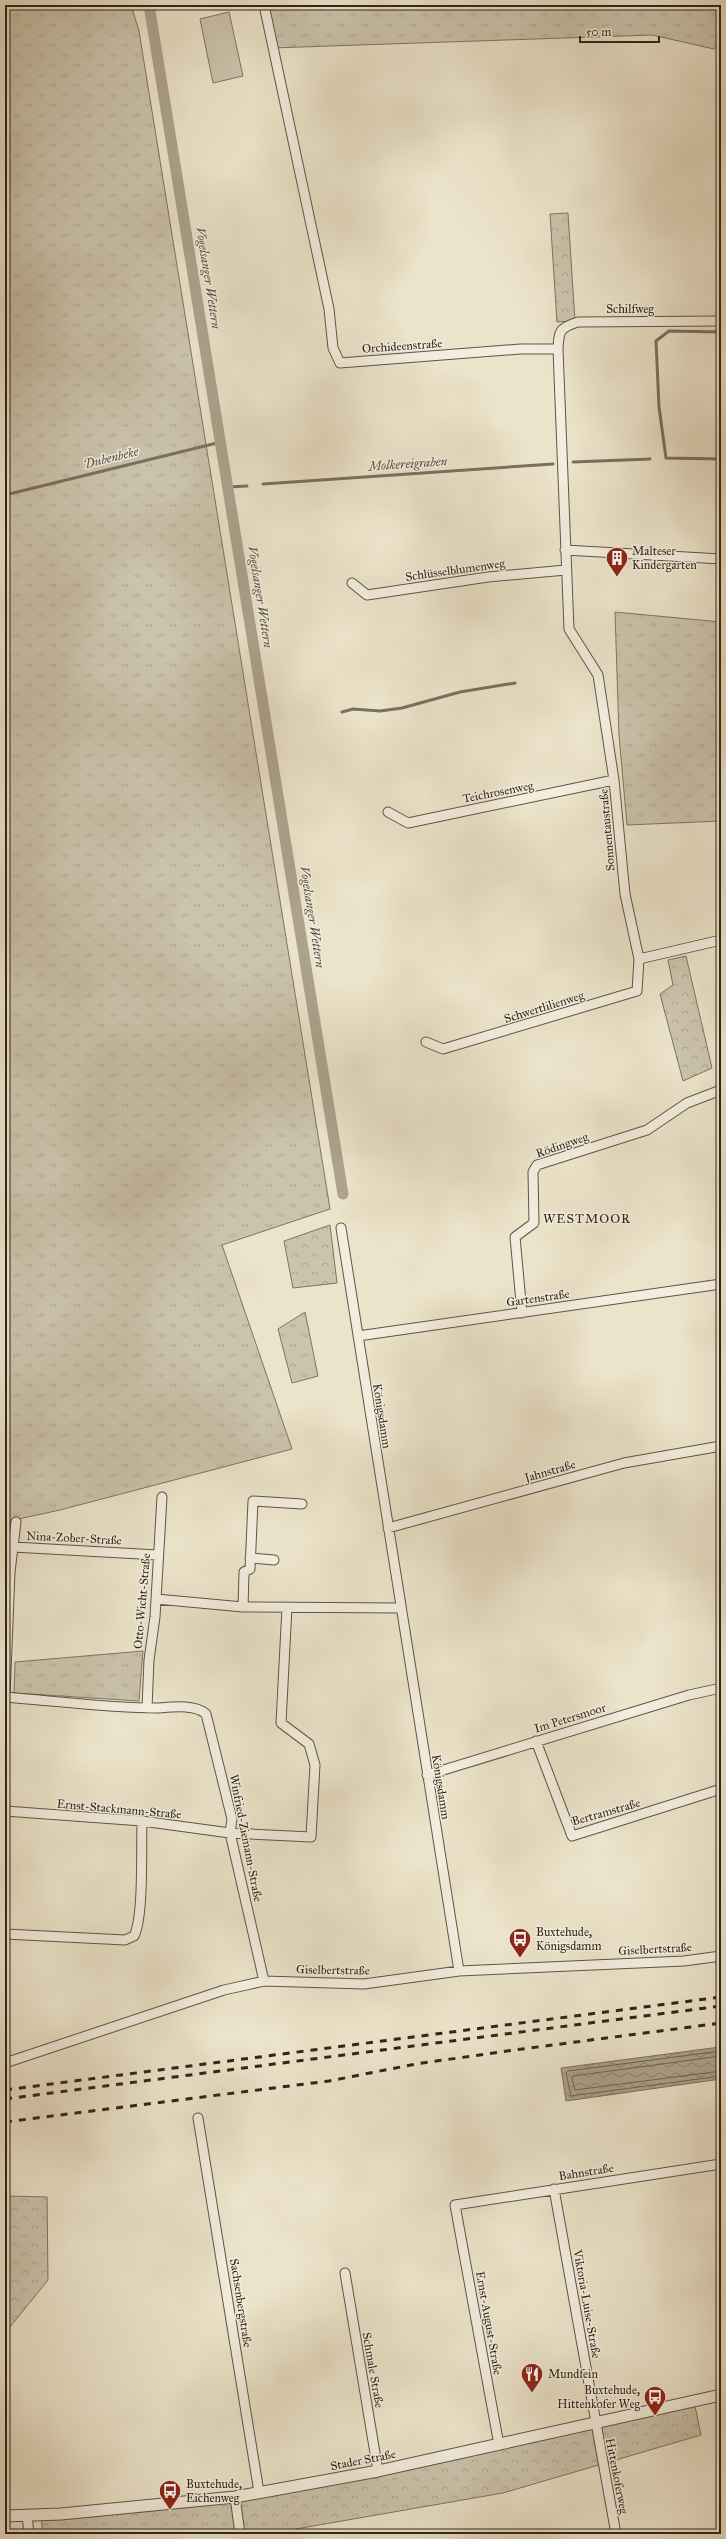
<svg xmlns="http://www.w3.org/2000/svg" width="726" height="2539" viewBox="0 0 726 2539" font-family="'IM FELL Great Primer',serif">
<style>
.grass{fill:url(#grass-tufts);stroke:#7e7463}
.forest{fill:url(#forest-crowns);stroke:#7e7463}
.pitch{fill:#cbc3ac;stroke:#7e7463}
.water{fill:url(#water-waves);stroke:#7b7060}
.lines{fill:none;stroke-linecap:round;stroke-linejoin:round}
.shore{stroke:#6e6354;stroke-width:1}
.stream{stroke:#7b7060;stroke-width:3}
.canal{stroke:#aca28e;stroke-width:11}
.minor-casing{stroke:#605446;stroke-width:11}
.tertiary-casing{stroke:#605446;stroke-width:13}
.minor{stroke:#f2eddd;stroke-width:9}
.tertiary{stroke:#f2eddd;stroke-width:11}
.rail{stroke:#31241a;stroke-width:3;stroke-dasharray:7 7;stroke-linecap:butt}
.labels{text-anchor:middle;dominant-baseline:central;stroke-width:3;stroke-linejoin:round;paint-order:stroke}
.street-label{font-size:12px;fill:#31241a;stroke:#f2eddd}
.poi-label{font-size:12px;fill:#31241a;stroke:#f2eddd;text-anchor:start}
.water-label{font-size:13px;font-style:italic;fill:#5c5043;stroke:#f2eddd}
.neighbourhood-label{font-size:13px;letter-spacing:1px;fill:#31241a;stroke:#f2eddd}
</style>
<defs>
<pattern id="grass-tufts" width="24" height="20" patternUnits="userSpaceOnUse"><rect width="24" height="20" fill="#cbc3ac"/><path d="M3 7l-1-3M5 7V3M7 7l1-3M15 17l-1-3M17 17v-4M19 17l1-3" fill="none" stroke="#afa793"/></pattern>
<pattern id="forest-crowns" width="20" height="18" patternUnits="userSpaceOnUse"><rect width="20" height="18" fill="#cbc3ac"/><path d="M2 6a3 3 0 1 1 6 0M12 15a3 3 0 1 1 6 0" fill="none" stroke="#afa793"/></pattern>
<pattern id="water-waves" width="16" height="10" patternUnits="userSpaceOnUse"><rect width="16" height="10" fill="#aca28e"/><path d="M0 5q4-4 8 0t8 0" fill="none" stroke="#8d8473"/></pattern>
</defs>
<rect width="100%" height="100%" fill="#ebe3ca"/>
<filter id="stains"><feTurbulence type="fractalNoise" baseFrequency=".005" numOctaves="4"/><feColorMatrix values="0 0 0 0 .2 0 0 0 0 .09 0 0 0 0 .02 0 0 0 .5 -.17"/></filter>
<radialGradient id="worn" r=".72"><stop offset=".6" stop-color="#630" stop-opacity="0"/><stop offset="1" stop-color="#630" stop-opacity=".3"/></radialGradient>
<path class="grass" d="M5 5H131L139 31 330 1209 222 1245 292 1449 60 1510 5 1522Z
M266 5H721V39L714 49 652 35 272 48Z
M615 612 721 622V821L627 825 619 735Z
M305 1312 318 1376 292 1383 278 1329Z
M143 1651 139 1701 14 1693 15 1662Z"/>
<path class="forest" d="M568 213 575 321 557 322 550 214Z
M686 956 712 1068 683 1081 660 994 673 985 668 960Z
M330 1225 337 1283 293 1288 284 1241Z
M5 2196 47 2197 48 2280 5 2333Z
M695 2406 701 2435 503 2493 267 2534H43L41 2518 243 2500Z"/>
<path class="pitch" d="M229 12 243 76 213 83 200 19Z"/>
<path class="water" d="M720 2047 721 2079 566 2101 561 2068Z"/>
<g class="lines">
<path class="shore" d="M721 2051 568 2071 566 2073 571 2096 721 2076
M721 2056 573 2076 572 2078 575 2090 721 2071"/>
<path class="stream" d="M721 332 669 331 656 341 659 407 666 458 721 459
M573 462 650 459
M263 484 553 464
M229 487 247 486
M5 495 221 442
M342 712 353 709 380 711 402 708 460 692 515 683"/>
<path class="canal" d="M149 5 343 1194"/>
<g class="minor-casing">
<path id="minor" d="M264 5 329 309 333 348 340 363 521 349H558L569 629 598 675 614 780 625 894 639 959 721 940
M558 349C559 331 559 328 578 322L721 321
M565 550 721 559
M352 583 367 595 488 577 566 570
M388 812 408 823 614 780
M426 1042 443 1049 637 991 639 959
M341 1228 459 1971
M522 1313 515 1237 534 1223 533 1172 537 1165 647 1130 687 1103 721 1090
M358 1336 721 1284
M388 1528 624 1463 721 1446
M13 1547 158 1555
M250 1558 274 1560
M156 1599 243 1607 400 1608
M243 1607 244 1572 250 1569 253 1501 302 1504
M5 1697 10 1572 16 1522
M5 1701V1697C56 1701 108 1708 158 1708 172 1707 195 1704 206 1714L232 1819 230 1833 264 1981
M147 1708 149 1660 155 1617 162 1497
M536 1741 572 1836 721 1789
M427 1775 689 1695 721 1688
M5 1811 142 1821 230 1833 311 1837 315 1765 309 1744 281 1723 287 1607
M5 1934 125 1940 134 1936C144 1917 141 1845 142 1821
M5 2063 224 1990 264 1981 364 1984 459 1971 684 1961 721 1956
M198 2118 259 2492
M554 2189 616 2534
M345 2273 378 2471
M499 2445 455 2205 721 2164
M235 2497 240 2534
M27 2515 29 2534"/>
</g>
<g class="tertiary-casing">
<path id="tertiary" d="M5 2516 61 2514 235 2497 378 2471 721 2395"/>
</g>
<use href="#minor" class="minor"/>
<use href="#tertiary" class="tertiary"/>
<path class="rail" d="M5 2090 721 1997
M5 2099 721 2006
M5 2122 329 2081 416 2064 507 2051 721 2023"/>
</g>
<defs>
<g id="building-pin" transform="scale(1.15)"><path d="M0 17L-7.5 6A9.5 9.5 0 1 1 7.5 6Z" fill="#8f2418" stroke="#f2eddd"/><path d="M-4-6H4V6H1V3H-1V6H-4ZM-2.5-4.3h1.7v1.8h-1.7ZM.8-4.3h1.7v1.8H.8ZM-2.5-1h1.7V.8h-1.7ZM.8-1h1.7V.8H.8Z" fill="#fff"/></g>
<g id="bus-pin" transform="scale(1.15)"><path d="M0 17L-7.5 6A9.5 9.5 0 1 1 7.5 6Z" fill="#8f2418" stroke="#f2eddd"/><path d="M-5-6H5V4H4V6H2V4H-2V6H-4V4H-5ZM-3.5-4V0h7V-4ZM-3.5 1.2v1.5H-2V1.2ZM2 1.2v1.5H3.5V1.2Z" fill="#fff"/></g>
<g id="restaurant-pin" transform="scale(1.15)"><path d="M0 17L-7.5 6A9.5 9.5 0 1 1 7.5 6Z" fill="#8f2418" stroke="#f2eddd"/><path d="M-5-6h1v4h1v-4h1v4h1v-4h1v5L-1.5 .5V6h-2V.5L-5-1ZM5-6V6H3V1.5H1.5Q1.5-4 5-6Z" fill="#fff"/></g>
</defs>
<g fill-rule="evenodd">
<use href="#building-pin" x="617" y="558"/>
<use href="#bus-pin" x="520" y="1939"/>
<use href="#restaurant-pin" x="532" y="2374"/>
<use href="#bus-pin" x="655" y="2397"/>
<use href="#bus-pin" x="170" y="2491"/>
</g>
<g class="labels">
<g class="street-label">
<text x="630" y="309">Schilfweg</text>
<text transform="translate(402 346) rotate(-4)">Orchideenstraße</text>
<text transform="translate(455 570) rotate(-8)">Schlüsselblumenweg</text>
<text transform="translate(498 792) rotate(-11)">Teichrosenweg</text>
<text transform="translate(607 830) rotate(-95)">Sonnentaustraße</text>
<text transform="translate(544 1007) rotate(-17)">Schwertlilienweg</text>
<text transform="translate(562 1145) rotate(-19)">Rödingweg</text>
<text transform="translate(538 1298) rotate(-8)">Gartenstraße</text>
<text transform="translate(382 1416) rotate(81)">Königsdamm</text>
<text transform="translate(550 1471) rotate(-16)">Jahnstraße</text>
<text transform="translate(74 1538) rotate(3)">Nina-Zober-Straße</text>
<text transform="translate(142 1601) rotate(-85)">Otto-Wicht-Straße</text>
<text transform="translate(570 1718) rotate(-17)">Im Petersmoor</text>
<text transform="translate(441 1787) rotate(81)">Königsdamm</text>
<text transform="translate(119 1809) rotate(5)">Ernst-Stackmann-Straße</text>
<text transform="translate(606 1812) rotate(-16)">Bertramstraße</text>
<text transform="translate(246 1838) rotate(79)">Winfried-Ziemann-Straße</text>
<text transform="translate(655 1949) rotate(-3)">Giselbertstraße</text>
<text transform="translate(333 1970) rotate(1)">Giselbertstraße</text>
<text transform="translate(586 2172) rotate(-9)">Bahnstraße</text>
<text transform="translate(241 2303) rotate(81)">Sachsenbergstraße</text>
<text transform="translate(587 2304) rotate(80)">Viktoria-Luise-Straße</text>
<text transform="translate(489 2323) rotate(80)">Ernst-August-Straße</text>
<text transform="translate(373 2370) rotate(80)">Schmale Straße</text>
<text transform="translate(363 2460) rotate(-11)">Stader Straße</text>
<text transform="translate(617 2476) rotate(79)">Hittenkoferweg</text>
</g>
<g class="poi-label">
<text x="632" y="551">Malteser<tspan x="632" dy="14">Kindergarten</tspan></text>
<text x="536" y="1932">Buxtehude,<tspan x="536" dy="14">Königsdamm</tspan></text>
<text x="548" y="2374">Mundfein</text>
<text x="640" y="2390" text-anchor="end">Buxtehude,<tspan x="640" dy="14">Hittenkofer Weg</tspan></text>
<text x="186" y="2484">Buxtehude,<tspan x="186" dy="14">Eichenweg</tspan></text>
</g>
<g class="water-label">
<text transform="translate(208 278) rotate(81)">Vogelsanger Wettern</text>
<text transform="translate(111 458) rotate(-14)">Dubenbeke</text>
<text transform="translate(408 464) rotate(-4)">Molkereigraben</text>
<text transform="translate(260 597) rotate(81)">Vogelsanger Wettern</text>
<text transform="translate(312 917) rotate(81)">Vogelsanger Wettern</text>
</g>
<g class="neighbourhood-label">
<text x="587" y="1219">WESTMOOR</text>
</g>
</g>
<rect width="726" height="2539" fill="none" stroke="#ebe3ca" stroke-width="20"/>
<rect x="6" y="6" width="714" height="2527" fill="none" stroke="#31241a" stroke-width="2"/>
<rect x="10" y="10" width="706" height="2519" fill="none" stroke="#31241a"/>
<path d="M580 36v6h79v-6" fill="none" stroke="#31241a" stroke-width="2"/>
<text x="586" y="36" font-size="12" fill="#31241a" stroke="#f2eddd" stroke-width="3" paint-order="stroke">50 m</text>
<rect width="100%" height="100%" filter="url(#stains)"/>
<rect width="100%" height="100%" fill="url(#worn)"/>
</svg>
